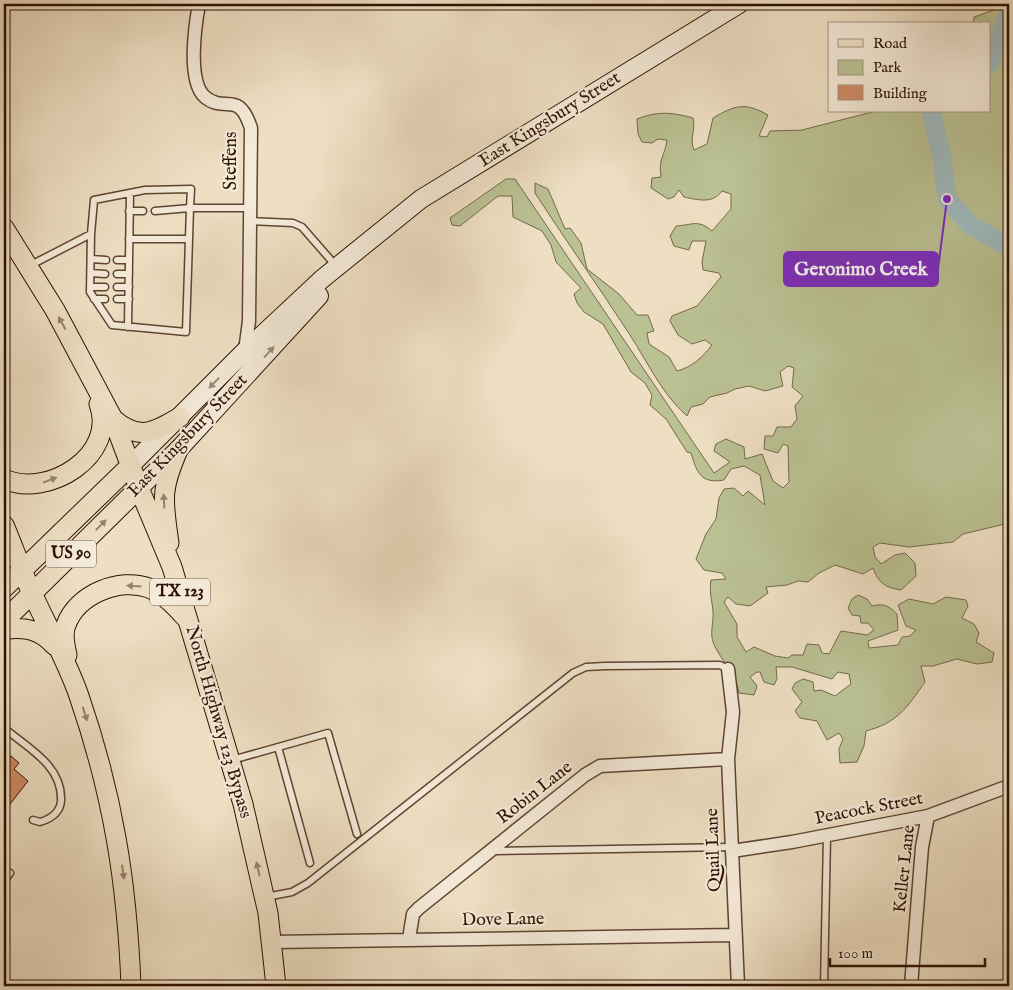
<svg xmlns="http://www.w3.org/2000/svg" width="1013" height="990" viewBox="0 0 1013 990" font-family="'IM FELL English',serif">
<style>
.green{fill:#bac193;stroke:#74694a}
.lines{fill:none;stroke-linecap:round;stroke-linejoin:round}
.river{stroke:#9fbabe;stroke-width:19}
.building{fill:#cf8b64;stroke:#2e1102}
.service-casing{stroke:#5e4432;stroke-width:9}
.minor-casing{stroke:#5e4432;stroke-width:15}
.secondary-casing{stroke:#2e1102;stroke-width:20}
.primary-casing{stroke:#2e1102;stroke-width:21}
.service{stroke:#f4ead8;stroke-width:6}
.minor{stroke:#f4ead8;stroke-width:12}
.secondary{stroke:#f4ead8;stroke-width:18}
.primary{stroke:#eedfc3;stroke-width:19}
.oneway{fill:#98826c}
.oneway2{fill:#9b8878}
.labels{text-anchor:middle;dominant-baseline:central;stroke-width:4.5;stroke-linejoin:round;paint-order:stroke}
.shield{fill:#f4ead8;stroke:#695242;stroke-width:1}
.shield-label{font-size:16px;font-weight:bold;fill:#2e1102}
.street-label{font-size:18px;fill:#2e1102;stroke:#f4ead8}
.leader{fill:none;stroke:#7b2cbf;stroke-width:2}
.callout-dot{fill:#7b2cbf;stroke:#f4ead8;stroke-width:2}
.callout{fill:#7b2cbf;stroke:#7b2cbf;stroke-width:2}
.callout-label{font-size:19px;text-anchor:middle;font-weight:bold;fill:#fff}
</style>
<rect width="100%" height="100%" fill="#eedfc3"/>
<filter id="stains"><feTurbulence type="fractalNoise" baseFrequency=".004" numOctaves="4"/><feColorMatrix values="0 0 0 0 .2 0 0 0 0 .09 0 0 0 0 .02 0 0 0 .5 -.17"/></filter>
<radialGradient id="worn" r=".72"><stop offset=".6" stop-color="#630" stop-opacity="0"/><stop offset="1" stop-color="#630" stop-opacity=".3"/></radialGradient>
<path class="green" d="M996 4H1009V523L963 534 953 542 909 547 880 543 873 547 875 557 881 564 895 555 905 553 915 563 916 576 901 590C886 588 878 583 873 568L863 574 835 565 819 573 808 582 798 581 787 585 766 587 768 593 750 606 736 604 728 597 724 602 737 624V637L746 652 754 647 775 656 788 658 792 655H803L807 644 819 645 822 653 829 654 841 631 867 635 874 630 868 623H861L860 616 852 615 848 608 852 599 858 595 867 599 872 606C884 603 889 606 897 614L898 630 868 641 869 648 898 645 902 637 910 636 916 630 906 626 898 605 909 599 933 604 946 597 966 600 968 606 962 618 974 624 979 633 976 642 994 653 992 662 977 664 957 659 933 666H921L925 682C907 708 897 723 866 731L864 746 857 762 840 763 839 749 843 739 839 733 827 740 817 721 800 718 795 711 802 702 792 689 795 683 803 679 813 682 814 691 821 690 835 696 851 684 849 674 838 672 832 679 792 667H776L777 679 774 685 764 682 760 672H757L750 677 757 686 754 695 739 693C736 674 727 668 718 652 707 635 714 628 713 611 712 600 709 591 711 580L726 579 722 573 704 570 696 559 706 534 716 519 719 498 724 489 734 488 743 496 748 491 765 505 760 475 744 466 731 469 724 480C701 484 697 473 691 453L687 452 666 419 650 405 652 395 645 383 631 372 603 324 584 312 577 303 574 294 581 288 556 262 551 245 542 231 513 217 512 196H498L460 226 452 225 450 218 506 179H515L714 473 730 462 714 451 716 444 726 439 744 447 745 459 762 454 773 481 783 488 789 482 788 446 783 444 778 453 764 449 765 436H773L777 427H791L797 419 795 406 803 396 792 387 794 368 788 366 780 372 783 386 765 391 749 386 735 389 727 393 710 397 703 404 691 407 687 416C662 394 648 363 630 335 599 287 566 241 535 193V183L548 189 565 229 570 228 581 243 587 269 619 294 637 315H648L654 331 647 333 649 344 669 357 677 371C692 367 703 357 712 345L705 340 692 344 678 335 670 321 672 316 697 306 721 277 719 273 703 270 702 262 706 241H692L689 250 674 246 670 236 676 226C693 225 698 219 712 231L731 209V194L722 191C713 204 698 200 684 197L679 190 674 197 668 199 651 188 652 178 661 177C658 158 665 156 667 140L658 139 652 143 642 142 638 134 637 119C657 111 672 112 693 118 696 129 689 139 694 150L707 144 713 118C735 105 745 102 768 115L759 136 767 137 770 131 802 130 876 111H989V24H973L974 17 994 10Z"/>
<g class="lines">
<path class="river" d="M989 65 1009 13
M931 111 942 158 947 199 970 225 1009 247"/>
</g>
<path class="building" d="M11 756 19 763 14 769 28 781 4 812V765Z"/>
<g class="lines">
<g class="service-casing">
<path id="service" d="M129 211H143
M250 221 293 223 302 227 336 266
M91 234 90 292 112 325 186 332 190 208 155 211
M129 239H189
M91 259 106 260
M117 260H129
M29 266 91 234 94 200 145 190 191 189 190 208H249
M91 273 105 274
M117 274H129
M90 287H105
M117 287H129
M94 299H105
M117 299H129
M128 327 130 193
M4 728C28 748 63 766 61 801 60 813 50 819 40 822L33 820
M278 747 310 863
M232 760 328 733 357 834
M494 851 732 847
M4 881 10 873
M266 897 292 892 308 883 573 673 586 667 605 666 720 665 728 669
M824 986 827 836"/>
</g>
<g class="minor-casing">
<path id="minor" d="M199 4C195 26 187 81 205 97 226 114 238 89 251 128L249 321 245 351
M728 669 733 712 728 759 738 986
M732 851 792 842 928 816 1009 786
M409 939 413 914 419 908 585 775 600 766 728 759
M272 942 735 935
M911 986 922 847 928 816"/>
</g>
<g class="secondary-casing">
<path id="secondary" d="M130 466 245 351 322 279 421 199 739 4
M139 488 178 450 319 296"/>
</g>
<g class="primary-casing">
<path id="primary" d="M4 228 55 310 113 419 139 488 172 567 243 804 268 913 276 986
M113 419C139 441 153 433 180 417
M4 479C48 499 118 455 99 404
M4 525C14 548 22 573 33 595 48 628 67 661 79 696 113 795 127 882 131 986
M169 543C163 500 160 491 178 450
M4 588 130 466
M4 621 139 488
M4 630C23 626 41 630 54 645
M67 655C65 646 62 634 66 625 77 594 120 577 149 588 164 594 175 606 185 617"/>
</g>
<use href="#service" class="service"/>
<use href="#minor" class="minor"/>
<use href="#secondary" class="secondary"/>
<use href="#primary" class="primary"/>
</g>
<defs><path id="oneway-solid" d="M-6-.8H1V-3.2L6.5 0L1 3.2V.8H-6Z" transform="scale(1.25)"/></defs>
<g class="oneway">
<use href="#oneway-solid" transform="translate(62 323) rotate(-119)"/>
<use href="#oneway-solid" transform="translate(50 480) rotate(-21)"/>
<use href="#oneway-solid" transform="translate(164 501) rotate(-93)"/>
<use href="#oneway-solid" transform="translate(101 525) rotate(-45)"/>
<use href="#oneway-solid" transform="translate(134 586) rotate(-176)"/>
<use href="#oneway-solid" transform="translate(85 714) rotate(72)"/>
<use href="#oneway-solid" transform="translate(258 869) rotate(-103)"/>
<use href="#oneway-solid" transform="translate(123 872) rotate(82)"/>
</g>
<g class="oneway2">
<use href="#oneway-solid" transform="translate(269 352) rotate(-48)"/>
<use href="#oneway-solid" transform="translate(214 383) rotate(134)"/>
</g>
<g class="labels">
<g class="shield">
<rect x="46" y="540.5" width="50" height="27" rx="4"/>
<rect x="150" y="578.5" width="60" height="27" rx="4"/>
</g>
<g class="shield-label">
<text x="71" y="554">US 90</text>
<text x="180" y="592">TX 123</text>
</g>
<g class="street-label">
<text transform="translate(550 120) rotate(-32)">East Kingsbury Street</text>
<text transform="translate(231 161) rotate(-90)">Steffens</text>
<text transform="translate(188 436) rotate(-46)">East Kingsbury Street</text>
<text transform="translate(218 722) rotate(74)">North Highway 123 Bypass</text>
<text transform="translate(535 793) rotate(-38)">Robin Lane</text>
<text transform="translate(869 809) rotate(-11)">Peacock Street</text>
<text transform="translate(714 850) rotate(-92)">Quail Lane</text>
<text transform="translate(905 869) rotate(-84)">Keller Lane</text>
<text transform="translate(503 920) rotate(-1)">Dove Lane</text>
</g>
</g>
<path class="leader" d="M947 199L938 269"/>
<circle class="callout-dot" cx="947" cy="199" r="5"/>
<rect class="callout" x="784" y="252" width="154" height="34" rx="5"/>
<g class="callout-label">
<text x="861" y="275">Geronimo Creek</text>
</g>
<rect width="1013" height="990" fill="none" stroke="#eedfc3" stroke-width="20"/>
<rect x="5" y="5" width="1003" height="980" fill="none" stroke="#2e1102" stroke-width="2.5"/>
<rect x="10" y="10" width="993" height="970" fill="none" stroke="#2e1102"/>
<rect x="828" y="22" width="162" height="90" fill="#f4ead8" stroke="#a59382"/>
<rect x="838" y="39" width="25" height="8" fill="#eedfc3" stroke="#a59382"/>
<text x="873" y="48" font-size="15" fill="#2e1102">Road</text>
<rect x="838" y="60" width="25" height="15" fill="#bac193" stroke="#a59382"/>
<text x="873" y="72" font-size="15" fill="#2e1102">Park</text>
<rect x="838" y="85" width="25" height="15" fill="#cf8b64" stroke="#a59382"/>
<text x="873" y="98" font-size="15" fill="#2e1102">Building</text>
<path d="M830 958v8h155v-8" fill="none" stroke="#2e1102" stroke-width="2.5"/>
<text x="838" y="958" font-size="15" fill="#2e1102" stroke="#f4ead8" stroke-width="4" paint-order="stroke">100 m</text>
<rect width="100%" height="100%" filter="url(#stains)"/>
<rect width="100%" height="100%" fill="url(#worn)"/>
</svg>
